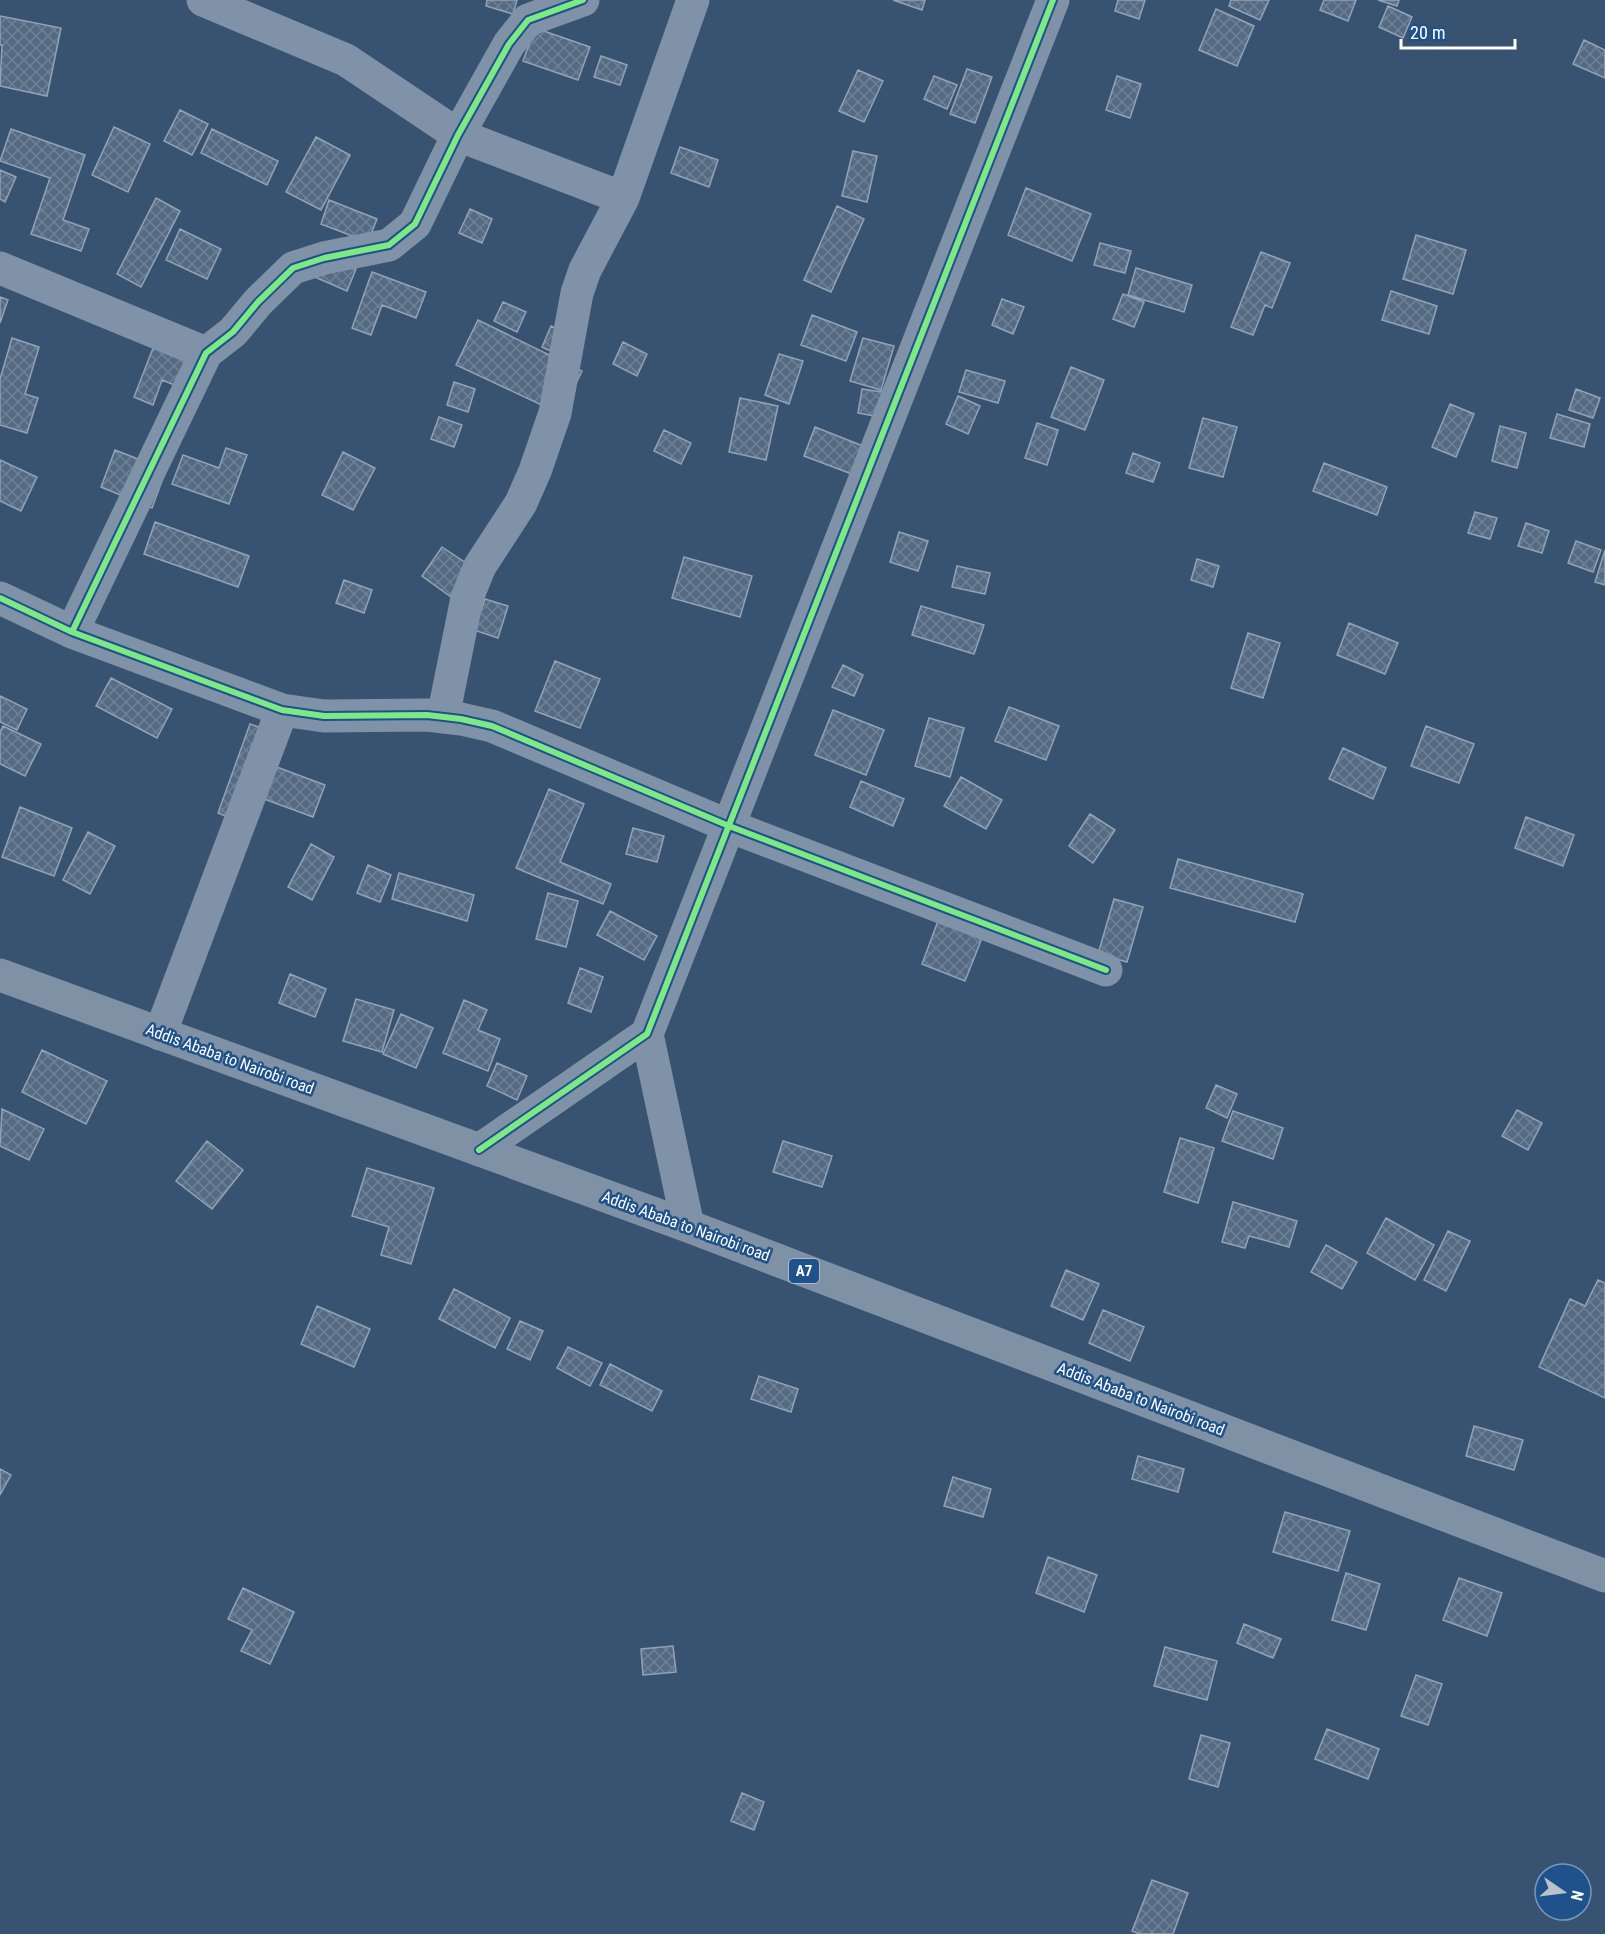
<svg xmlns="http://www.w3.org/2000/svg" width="1605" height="1934" viewBox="0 0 1605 1934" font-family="'Roboto Condensed',sans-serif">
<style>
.building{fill:url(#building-cross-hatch);stroke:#93a3b5;stroke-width:1.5}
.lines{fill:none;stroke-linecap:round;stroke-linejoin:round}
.minor{stroke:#7f92a7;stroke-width:33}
.highway{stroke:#7f92a5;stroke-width:33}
.cycleway-casing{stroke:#1f518b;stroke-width:10}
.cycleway{stroke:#7ce984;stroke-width:6}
.labels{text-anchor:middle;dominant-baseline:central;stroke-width:5;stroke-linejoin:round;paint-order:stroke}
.shield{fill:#1f518b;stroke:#bccbdc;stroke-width:1.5}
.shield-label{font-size:15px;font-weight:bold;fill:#fff}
.street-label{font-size:16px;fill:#fff;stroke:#1f518b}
</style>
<defs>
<pattern id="building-cross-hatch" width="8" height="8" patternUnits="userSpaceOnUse" patternTransform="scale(1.5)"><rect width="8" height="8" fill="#556b84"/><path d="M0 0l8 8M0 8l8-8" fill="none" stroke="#6e8196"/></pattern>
</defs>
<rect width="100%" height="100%" fill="#385372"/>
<path class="building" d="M487 0H517L513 14 486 6Z
M893 0H925L922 10Z
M1118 0H1145L1139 19 1115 11Z
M1231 0H1269L1260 20 1229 6Z
M1324 0H1356L1348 21 1320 10Z
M1378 0H1399L1397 6Z
M1388 6 1412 17 1403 38 1379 27Z
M1216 9 1254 26 1237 66 1199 50Z
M0 16 61 28 47 96 0 86 2 45H0Z
M535 28 590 47 578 80 523 61Z
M1584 40 1605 50V78L1573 64Z
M601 56 627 65 620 85 594 77Z
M967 69 992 77 975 123 950 114Z
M858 70 883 81 864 122 839 111Z
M934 76 957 85 947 109 924 99Z
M1117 76 1141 84 1130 118 1106 110Z
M180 110 208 124 192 155 164 141Z
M114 127 150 144 128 192 92 175Z
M11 129 85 155 63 220 89 229 81 251 31 234 50 178 0 161Z
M212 129 278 161 267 185 201 153Z
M316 137 350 155 321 210 286 192Z
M680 147 718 160 709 187 671 173Z
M853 151 877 156 867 202 842 196Z
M0 170 16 177 5 202 0 199Z
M1026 188 1091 214 1072 261 1008 235Z
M156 198 180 211 141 287 117 274Z
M329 200 377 219 368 242 321 224Z
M837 206 864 219 831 292 804 280Z
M470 209 492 219 482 243 459 233Z
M180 229 221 249 207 279 166 260Z
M1416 235 1466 250 1453 294 1403 279Z
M1100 243 1131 251 1125 273 1094 265Z
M1261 252 1290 263 1272 308 1265 305 1253 335 1231 327Z
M317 253 356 269 347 291 308 274Z
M1136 268 1192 285 1184 312 1128 295Z
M372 272 426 292 416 318 382 305 371 335 352 328Z
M1391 291 1437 306 1429 334 1382 320Z
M1123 294 1144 302 1134 327 1113 319Z
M0 297 8 300 0 323Z
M1002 299 1024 307 1013 334 992 325Z
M503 302 526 312 517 332 494 321Z
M812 315 857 332 846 361 801 345Z
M478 320 582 371 561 414 456 365Z
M551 326 573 336 564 357 542 347Z
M12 338 39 347 25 394 38 398 27 433 0 425V379Z
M863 338 894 346 881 390 850 381Z
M623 342 647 354 637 376 613 364Z
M155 343 203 361 192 392 162 380 153 405 134 397Z
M779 354 803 361 789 404 765 395Z
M1071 367 1104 380 1085 430 1051 417Z
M966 370 1005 381 998 403 959 392Z
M454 382 475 389 468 412 447 405Z
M862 389 889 393 885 418 858 413Z
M1576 389 1600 398 1593 418 1569 410Z
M958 396 980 406 968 434 946 424Z
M740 398 778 406 766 460 729 452Z
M1450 404 1474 414 1456 457 1432 447Z
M1557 414 1590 424 1584 447 1550 438Z
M439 417 462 425 454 447 431 439Z
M1203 418 1237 427 1223 477 1189 468Z
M1037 423 1058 430 1047 465 1025 458Z
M1500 426 1526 433 1517 468 1492 461Z
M815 427 868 448 857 476 804 456Z
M664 430 691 443 681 464 654 451Z
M226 448 247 455 229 504 172 484 183 455 219 468Z
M115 450 166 470 152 508 101 487Z
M343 452 375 468 353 510 322 495Z
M1133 453 1160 463 1153 482 1126 473Z
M0 460 37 477 21 511 0 501Z
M1324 463 1387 487 1377 515 1313 491Z
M1475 512 1497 518 1490 539 1468 533Z
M155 522 249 556 238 587 144 554Z
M1526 523 1549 531 1542 553 1518 546Z
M899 532 928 541 918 571 890 562Z
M1576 541 1601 550 1593 572 1568 563Z
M442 547 472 567 451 597 422 576Z
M1605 550V585L1595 582Z
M684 557 752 576 740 617 672 598Z
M1197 559 1219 566 1213 587 1191 580Z
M957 566 990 573 985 594 952 587Z
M344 580 372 590 364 613 336 603Z
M485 599 508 606 498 638 474 630Z
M921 606 984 625 974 654 912 635Z
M1349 623 1398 643 1385 674 1337 655Z
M1248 633 1280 643 1263 698 1231 688Z
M555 661 600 679 580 728 535 711Z
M843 665 863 675 854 696 832 687Z
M111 678 172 709 157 738 96 706Z
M0 696 27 709 17 730 0 722Z
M1009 707 1059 726 1046 760 995 741Z
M833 710 884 730 866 775 815 755Z
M929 718 964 728 950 777 915 766Z
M250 724 285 736 274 766 325 785 313 817 256 796 246 824 218 813Z
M3 726 41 744 25 776 0 764V732Z
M1426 726 1474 744 1459 783 1411 766Z
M1343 748 1386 768 1373 799 1329 779Z
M961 777 1002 800 986 829 944 806Z
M861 781 904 799 893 826 850 807Z
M549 789 584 804 560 862 611 884 603 904 516 868Z
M20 807 72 828 54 876 2 857Z
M1090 814 1115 830 1093 863 1069 846Z
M1526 817 1574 835 1563 866 1515 848Z
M633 828 664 836 657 862 626 854Z
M88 832 115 846 90 894 63 880Z
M311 844 334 857 312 900 288 887Z
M1178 859 1303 894 1295 922 1170 888Z
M368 865 391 875 380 902 357 893Z
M399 873 474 895 467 921 392 899Z
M548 893 578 901 566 947 536 939Z
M1114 899 1143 907 1127 962 1098 954Z
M610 911 657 936 644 960 597 935Z
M938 921 982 938 965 981 922 964Z
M580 968 603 977 591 1012 568 1003Z
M290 974 326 989 315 1017 279 1003Z
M356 999 394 1010 382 1052 343 1041Z
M464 1000 487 1010 478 1030 500 1039 488 1071 443 1053Z
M401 1014 433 1028 416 1068 383 1054Z
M42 1050 107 1081 86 1124 22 1092Z
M497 1063 527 1076 517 1100 487 1086Z
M1216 1085 1237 1094 1227 1118 1206 1108Z
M2 1109 44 1129 29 1160 0 1146Z
M1517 1110 1542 1123 1528 1150 1502 1136Z
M1233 1111 1283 1128 1273 1159 1222 1141Z
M1180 1138 1214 1148 1198 1203 1164 1192Z
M207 1141 243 1170 212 1209 176 1181Z
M783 1141 832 1156 822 1187 773 1172Z
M367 1168 434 1188 411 1264 381 1255 389 1227 352 1216Z
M1233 1202 1297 1221 1289 1247 1249 1236 1245 1248 1222 1242Z
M1386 1218 1434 1245 1415 1280 1367 1253Z
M1448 1231 1470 1241 1446 1291 1424 1280Z
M1326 1245 1357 1262 1342 1289 1311 1272Z
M1066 1270 1099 1284 1083 1320 1051 1306Z
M1598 1280 1605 1283V1398L1539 1367 1570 1299 1585 1306Z
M454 1289 510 1318 495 1348 439 1319Z
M317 1306 370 1329 354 1367 301 1344Z
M1103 1310 1144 1327 1130 1361 1089 1343Z
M520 1321 543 1331 530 1360 507 1349Z
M568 1347 602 1363 590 1386 557 1368Z
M610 1364 662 1391 652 1411 600 1385Z
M759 1376 798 1389 791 1412 751 1399Z
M1474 1426 1523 1440 1514 1470 1466 1456Z
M1138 1456 1184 1469 1178 1492 1132 1479Z
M0 1469 11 1475 0 1495Z
M953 1477 991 1489 983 1517 944 1506Z
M1285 1512 1350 1531 1338 1571 1273 1552Z
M1048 1557 1097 1575 1084 1612 1036 1593Z
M1346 1573 1380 1584 1366 1630 1332 1620Z
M1459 1578 1502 1593 1487 1636 1443 1620Z
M243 1588 294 1612 270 1664 241 1651 252 1630 228 1619Z
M1244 1624 1281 1639 1273 1658 1237 1643Z
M673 1646 676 1672 643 1675 641 1649Z
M1165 1647 1217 1661 1207 1700 1154 1686Z
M1416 1675 1442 1684 1428 1725 1401 1716Z
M1327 1729 1379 1749 1368 1779 1315 1759Z
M1201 1735 1230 1743 1218 1787 1189 1779Z
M742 1793 764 1802 754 1830 731 1821Z
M1152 1880 1188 1893 1173 1934H1140L1132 1931Z"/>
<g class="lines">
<path class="minor" d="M203 0 346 60 458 135 623 198
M0 268 206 353
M0 598 72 632 282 710 324 716 427 715 461 719 492 726 729 826 1106 970
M72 632 206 353 233 332 258 302 293 268 324 258 389 245 415 224 458 135 509 44 528 20 583 0
M443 717 467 598 480 566 521 503 535 471 555 413 577 293 585 270 623 198 693 0
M160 1034 282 710
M647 1034 688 1226
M479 1150 647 1034 1053 0"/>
<path class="highway" d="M0 975 688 1226 1605 1576"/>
<g class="cycleway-casing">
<path id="cycleway" d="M0 598 72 632 282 710 324 716 427 715 461 719 492 726 729 826 1106 970
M72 632 206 353 233 332 258 302 293 268 324 258 389 245 415 224 458 135 509 44 528 20 583 0
M479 1150 647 1034 1053 0"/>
</g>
<use href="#cycleway" class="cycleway"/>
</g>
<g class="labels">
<rect class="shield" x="789" y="1259" width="30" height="24" rx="4.5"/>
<g class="shield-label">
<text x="804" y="1271">A7</text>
</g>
<g class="street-label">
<text transform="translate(230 1059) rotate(20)">Addis Ababa to Nairobi road</text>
<text transform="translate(686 1226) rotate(20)">Addis Ababa to Nairobi road</text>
<text transform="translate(1141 1399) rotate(21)">Addis Ababa to Nairobi road</text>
</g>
</g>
<g transform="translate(1563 1892) rotate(104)"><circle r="28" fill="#1f518b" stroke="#7997b9" stroke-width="1.5"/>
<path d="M0-4.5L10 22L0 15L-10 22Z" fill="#b9c3ce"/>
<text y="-9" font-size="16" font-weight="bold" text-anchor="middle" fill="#ffffff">N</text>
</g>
<path d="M1401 39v9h114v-9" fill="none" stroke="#ffffff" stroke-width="3"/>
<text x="1410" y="39" font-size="18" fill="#ffffff" stroke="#1f518b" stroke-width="4.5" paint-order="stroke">20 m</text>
</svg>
